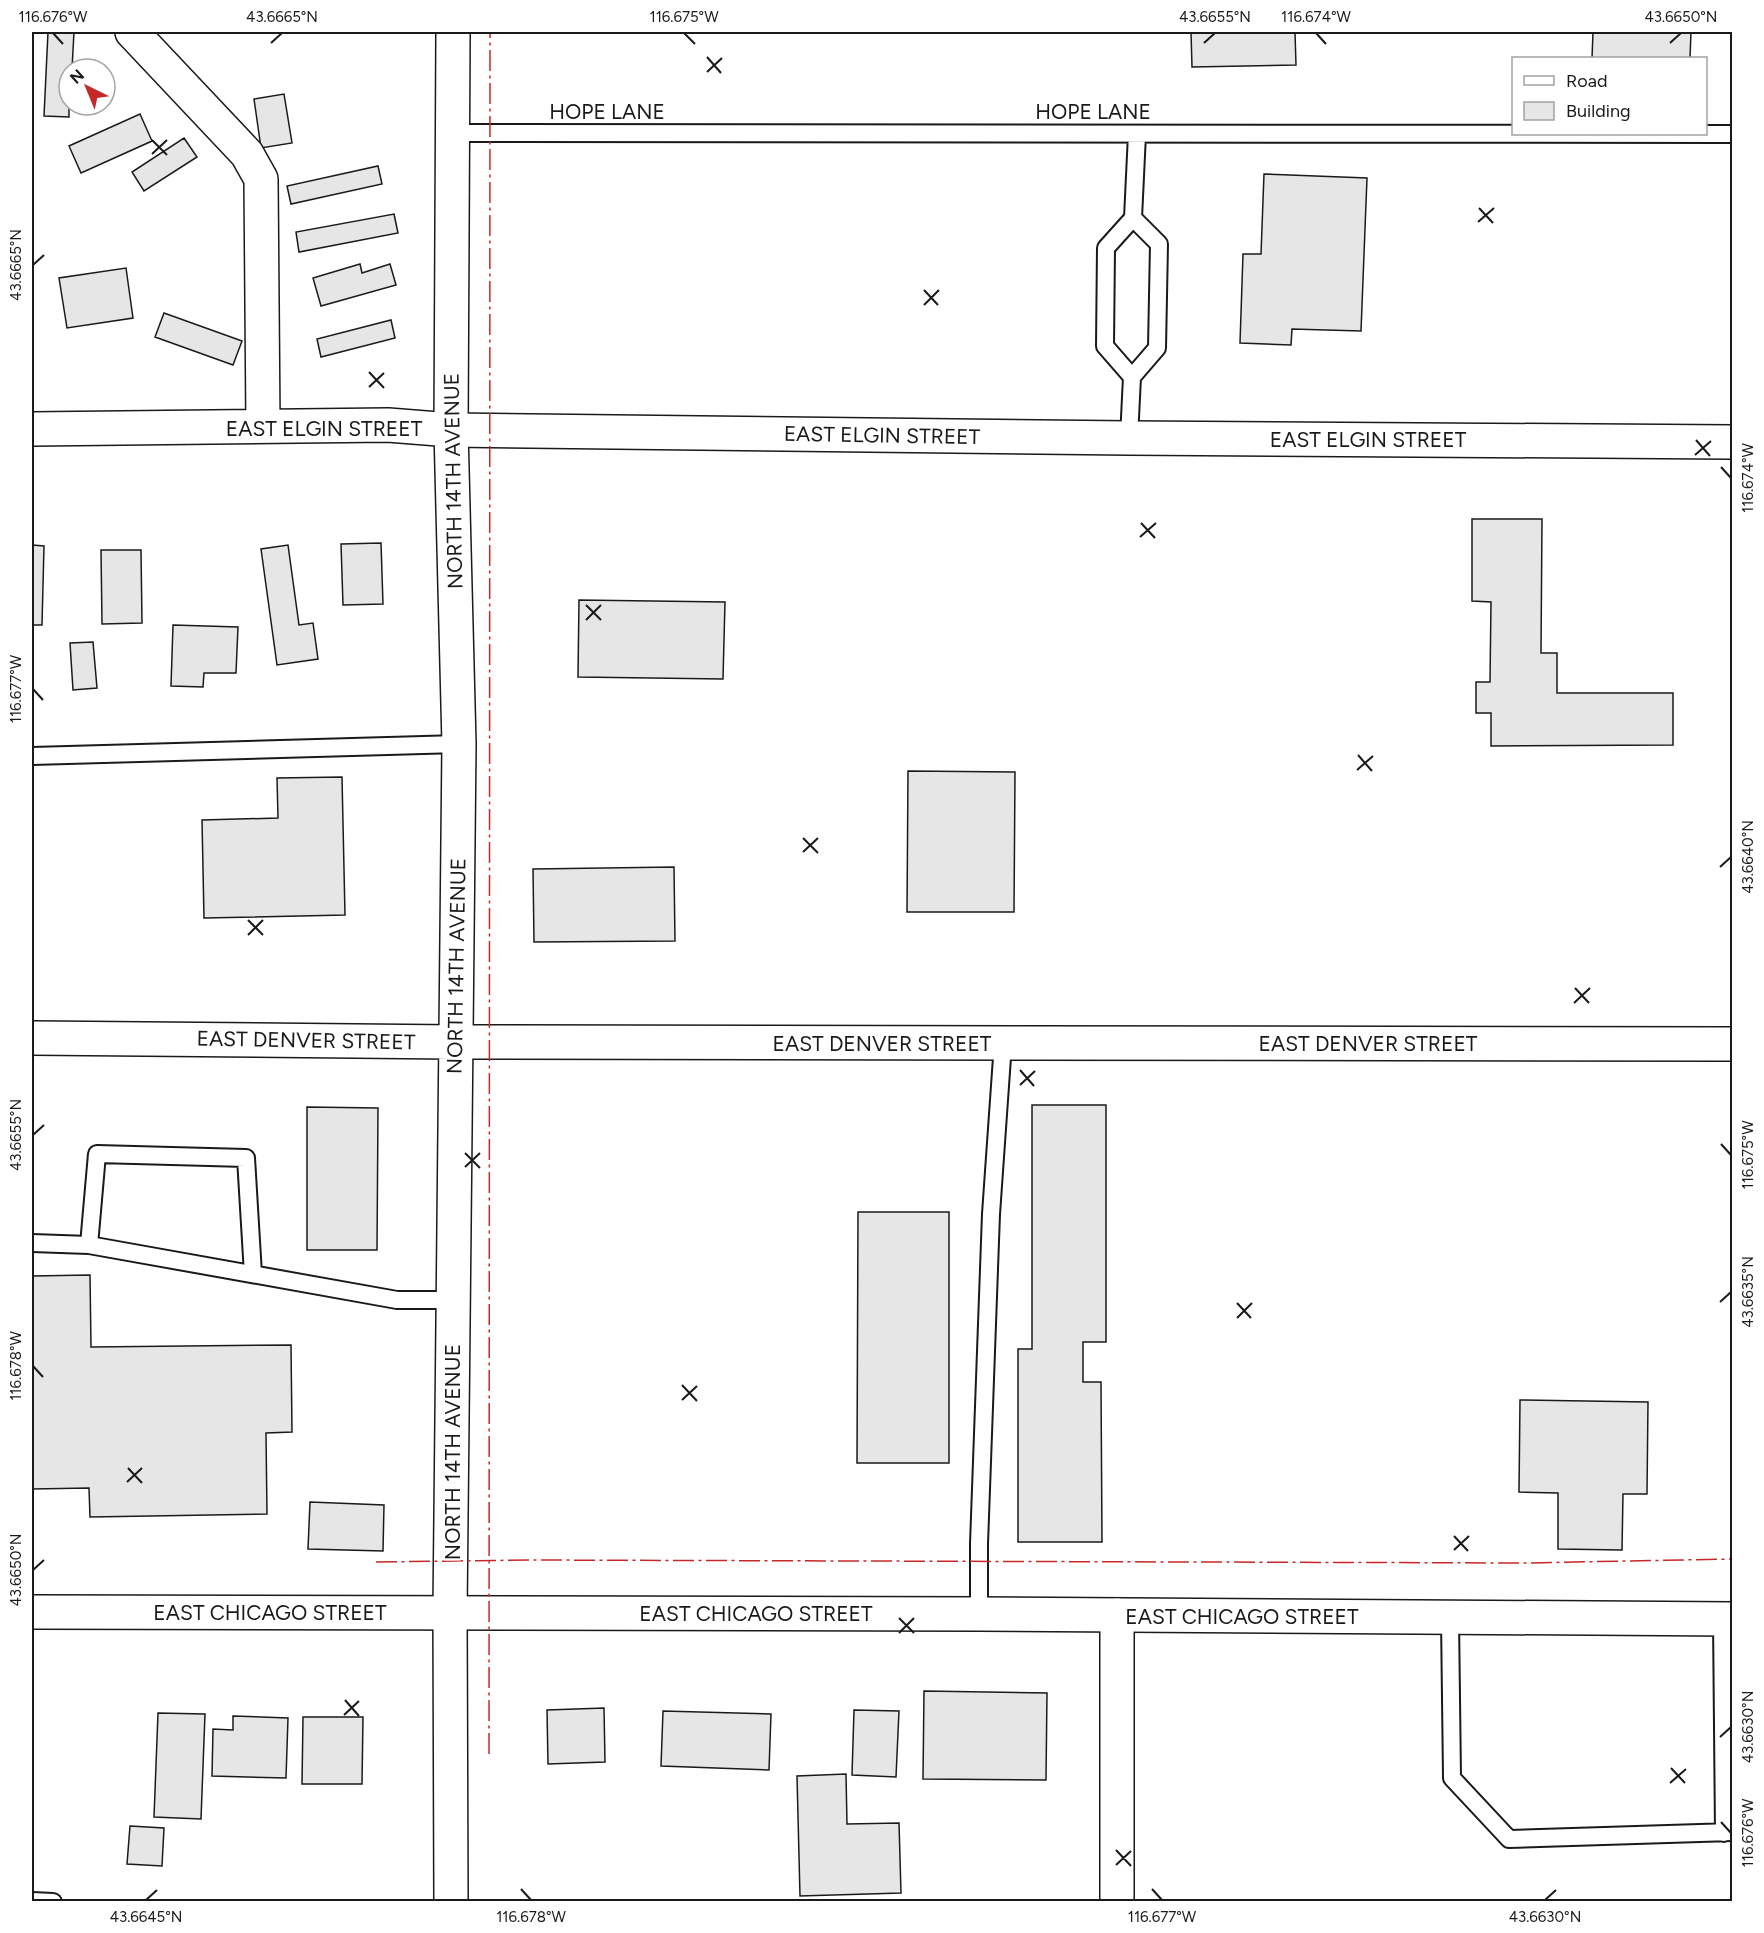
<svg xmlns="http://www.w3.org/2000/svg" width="1764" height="1933" viewBox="0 0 1764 1933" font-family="Figtree,sans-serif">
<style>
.building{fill:#e6e6e6;stroke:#1a1a1a;stroke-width:1.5}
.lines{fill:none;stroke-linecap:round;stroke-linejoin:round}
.service-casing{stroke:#1a1a1a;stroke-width:20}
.minor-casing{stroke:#1a1a1a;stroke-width:36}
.tertiary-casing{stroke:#1a1a1a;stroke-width:36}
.service{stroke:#fff;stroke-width:16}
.minor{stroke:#fff;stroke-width:33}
.tertiary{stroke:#fff;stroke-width:33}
.power{stroke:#c62828;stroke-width:1.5;stroke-dasharray:21 4.5 3 4.5;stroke-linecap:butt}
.ticks{fill:none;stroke:#1a1a1a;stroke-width:2}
.labels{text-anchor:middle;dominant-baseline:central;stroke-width:4.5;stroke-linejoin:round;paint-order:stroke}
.street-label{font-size:21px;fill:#1a1a1a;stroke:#fff}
.neatline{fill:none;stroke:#1a1a1a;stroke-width:2}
.ticks-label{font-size:15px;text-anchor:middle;fill:#1a1a1a}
</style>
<rect width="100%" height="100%" fill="#fff"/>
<path class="building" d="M48 32H74L72 69H69V117L44 116Z
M1191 32H1295L1296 65 1192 67Z
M1593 32H1691L1690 58H1592Z
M284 94 292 143 261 148 254 99Z
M140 114 152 141 81 173 69 146Z
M184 138 197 157 144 191 132 172Z
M378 166 382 184 291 204 287 186Z
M1264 174 1367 178 1361 331 1292 329 1291 345 1240 343 1243 254H1261Z
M394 214 398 233 299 252 296 232Z
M360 264 362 273 390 264 396 285 321 306 313 278Z
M126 268 133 318 67 328 59 278Z
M164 313 242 341 233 365 155 337Z
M391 320 395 338 321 357 317 339Z
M1472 519H1542L1541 653H1557V693H1673V745L1491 746V713H1476V682H1490L1491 602 1472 601Z
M381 543 383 604 343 605 341 544Z
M32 545 44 546 42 625H32Z
M288 545 299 625 313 623 318 659 277 665 261 549Z
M101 550H141L142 623 102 624Z
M579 600 725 602 723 679 578 677Z
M173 625 238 627 236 673H204L203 687 171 686Z
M93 642 97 688 73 690 70 643Z
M908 771 1015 772 1014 912H907Z
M342 777 345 915 204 918 202 820 278 818 277 778Z
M674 867 675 941 534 942 533 869Z
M1032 1105H1106V1342H1083V1382H1101L1102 1542H1018V1349H1032Z
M307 1107 378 1108 377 1250H307Z
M858 1212H949V1463H857Z
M90 1275 91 1347 291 1345 292 1432 266 1433 267 1514 90 1517 89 1488 32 1489V1276Z
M1520 1400 1648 1402 1647 1494H1623L1622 1550 1558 1549V1493L1519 1492Z
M310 1502 384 1505 383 1551 308 1549Z
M924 1691 1047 1693 1046 1780 923 1779Z
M604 1708 605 1762 548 1764 547 1710Z
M854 1710 899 1711 896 1777 852 1775Z
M663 1711 771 1714 769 1770 661 1766Z
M158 1713 205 1714 201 1819 154 1817Z
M233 1716 288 1718 286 1778 212 1776 213 1729 233 1730Z
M303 1717H363L362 1784H302Z
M846 1774 847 1824 899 1823 901 1893 800 1896 797 1776Z
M130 1826 164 1828 162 1866 127 1864Z"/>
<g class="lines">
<g class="service-casing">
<path id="service" d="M453 133 1732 134
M1133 218 1159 244 1157 348 1132 377 1105 346 1106 248 1133 218 1137 134
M1129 438 1132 377
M32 756 459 744
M32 1243 89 1245 397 1300H453
M89 1245 97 1154 246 1158 253 1274
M979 1614V1544L991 1214 1003 1043
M1450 1618 1452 1778 1509 1839 1732 1832
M1722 1619 1724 1833
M32 1901 53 1902"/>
</g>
<g class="minor-casing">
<path id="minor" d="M132 32 247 154 261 179 263 426
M32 429 388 425 451 430 1129 438 1732 442
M32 1038 455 1042 1732 1044
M1117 1615V1902
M451 1902 450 1612 459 744 451 430 453 32"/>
</g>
<g class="tertiary-casing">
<path id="tertiary" d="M32 1612 979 1614 1732 1619"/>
</g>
<use href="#service" class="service"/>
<use href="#minor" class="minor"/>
<use href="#tertiary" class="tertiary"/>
<path class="power" d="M376 1562 530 1560 1525 1563 1732 1559
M489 1754 490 32"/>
</g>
<path class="ticks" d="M53 33 63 44M684 33 695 44M1316 33 1326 44M271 43 282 33M1204 43 1215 33M1670 43 1681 33M707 57 721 73M707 72 722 58M152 140 167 155M152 154 167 140M1479 208 1493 223M1478 222 1494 208M33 265 44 255M924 290 938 305M924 305 939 290M369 372 384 388M369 387 384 373M1696 440 1710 456M1695 455 1711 441M1721 467 1731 478M1141 523 1155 538M1140 537 1156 523M586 605 601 620M586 620 601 605M33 689 43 700M1358 755 1372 771M1357 770 1373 756M803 838 818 853M803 852 818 838M1720 867 1731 857M248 920 263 935M248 935 263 920M1575 988 1589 1003M1574 1003 1590 988M1020 1070 1034 1086M1020 1085 1035 1071M33 1135 44 1125M1721 1144 1731 1155M465 1153 480 1168M465 1167 480 1153M1720 1302 1731 1292M1237 1303 1251 1318M1237 1318 1252 1303M33 1366 43 1377M682 1385 697 1401M682 1400 697 1386M128 1468 142 1483M127 1482 142 1468M1454 1536 1468 1551M1454 1550 1469 1536M33 1570 44 1560M899 1618 914 1633M899 1633 914 1618M345 1700 359 1716M344 1715 359 1701M1720 1737 1731 1727M1671 1768 1685 1783M1670 1783 1686 1769M1721 1822 1731 1833M1116 1850 1131 1866M1116 1865 1131 1851M521 1889 531 1900M1152 1889 1162 1900M146 1900 157 1890M1545 1900 1556 1890"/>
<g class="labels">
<g class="street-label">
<text x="607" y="111">HOPE LANE</text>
<text x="1093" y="111">HOPE LANE</text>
<text x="324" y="428">EAST ELGIN STREET</text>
<text transform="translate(882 435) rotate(1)">EAST ELGIN STREET</text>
<text x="1368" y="439">EAST ELGIN STREET</text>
<text transform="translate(453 481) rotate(-91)">NORTH 14TH AVENUE</text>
<text transform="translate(456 966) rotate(-89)">NORTH 14TH AVENUE</text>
<text transform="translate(306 1040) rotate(1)">EAST DENVER STREET</text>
<text x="882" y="1043">EAST DENVER STREET</text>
<text x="1368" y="1043">EAST DENVER STREET</text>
<text transform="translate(452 1452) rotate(-90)">NORTH 14TH AVENUE</text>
<text x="270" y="1612">EAST CHICAGO STREET</text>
<text x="756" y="1613">EAST CHICAGO STREET</text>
<text x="1242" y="1616">EAST CHICAGO STREET</text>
</g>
</g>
<rect width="1764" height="1933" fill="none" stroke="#ffffff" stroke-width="66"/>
<rect x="1512" y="57" width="195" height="78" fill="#ffffff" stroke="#a3a3a3" stroke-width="1.5"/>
<rect x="1524" y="76" width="30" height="9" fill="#ffffff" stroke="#a3a3a3" stroke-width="1.5"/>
<text x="1566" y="87" font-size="18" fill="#1a1a1a">Road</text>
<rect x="1524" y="102" width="30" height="18" fill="#e6e6e6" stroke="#a3a3a3" stroke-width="1.5"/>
<text x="1566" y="117" font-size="18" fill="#1a1a1a">Building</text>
<g transform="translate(87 87) rotate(317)"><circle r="28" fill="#ffffff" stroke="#a3a3a3" stroke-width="1.5"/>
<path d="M0-4.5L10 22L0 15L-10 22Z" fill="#c62828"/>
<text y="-9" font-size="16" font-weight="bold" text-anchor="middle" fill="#1a1a1a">N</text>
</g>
<rect x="33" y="33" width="1698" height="1867" class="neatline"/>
<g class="ticks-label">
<text x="53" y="22">116.676°W</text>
<text x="282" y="22">43.6665°N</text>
<text x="684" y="22">116.675°W</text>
<text x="1215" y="22">43.6655°N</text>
<text x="1316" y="22">116.674°W</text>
<text x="1681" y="22">43.6650°N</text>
<text transform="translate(16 265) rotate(-90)" y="5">43.6665°N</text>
<text transform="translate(1748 478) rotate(-90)" y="5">116.674°W</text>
<text transform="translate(16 689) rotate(-90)" y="5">116.677°W</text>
<text transform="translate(1748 857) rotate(-90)" y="5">43.6640°N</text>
<text transform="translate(16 1135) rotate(-90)" y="5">43.6655°N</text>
<text transform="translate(1748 1155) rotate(-90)" y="5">116.675°W</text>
<text transform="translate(1748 1292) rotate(-90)" y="5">43.6635°N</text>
<text transform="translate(16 1366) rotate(-90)" y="5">116.678°W</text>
<text transform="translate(16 1570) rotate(-90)" y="5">43.6650°N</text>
<text transform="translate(1748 1727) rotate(-90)" y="5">43.6630°N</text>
<text transform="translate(1748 1833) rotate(-90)" y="5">116.676°W</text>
<text x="146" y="1922">43.6645°N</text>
<text x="531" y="1922">116.678°W</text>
<text x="1162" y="1922">116.677°W</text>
<text x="1545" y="1922">43.6630°N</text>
</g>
</svg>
